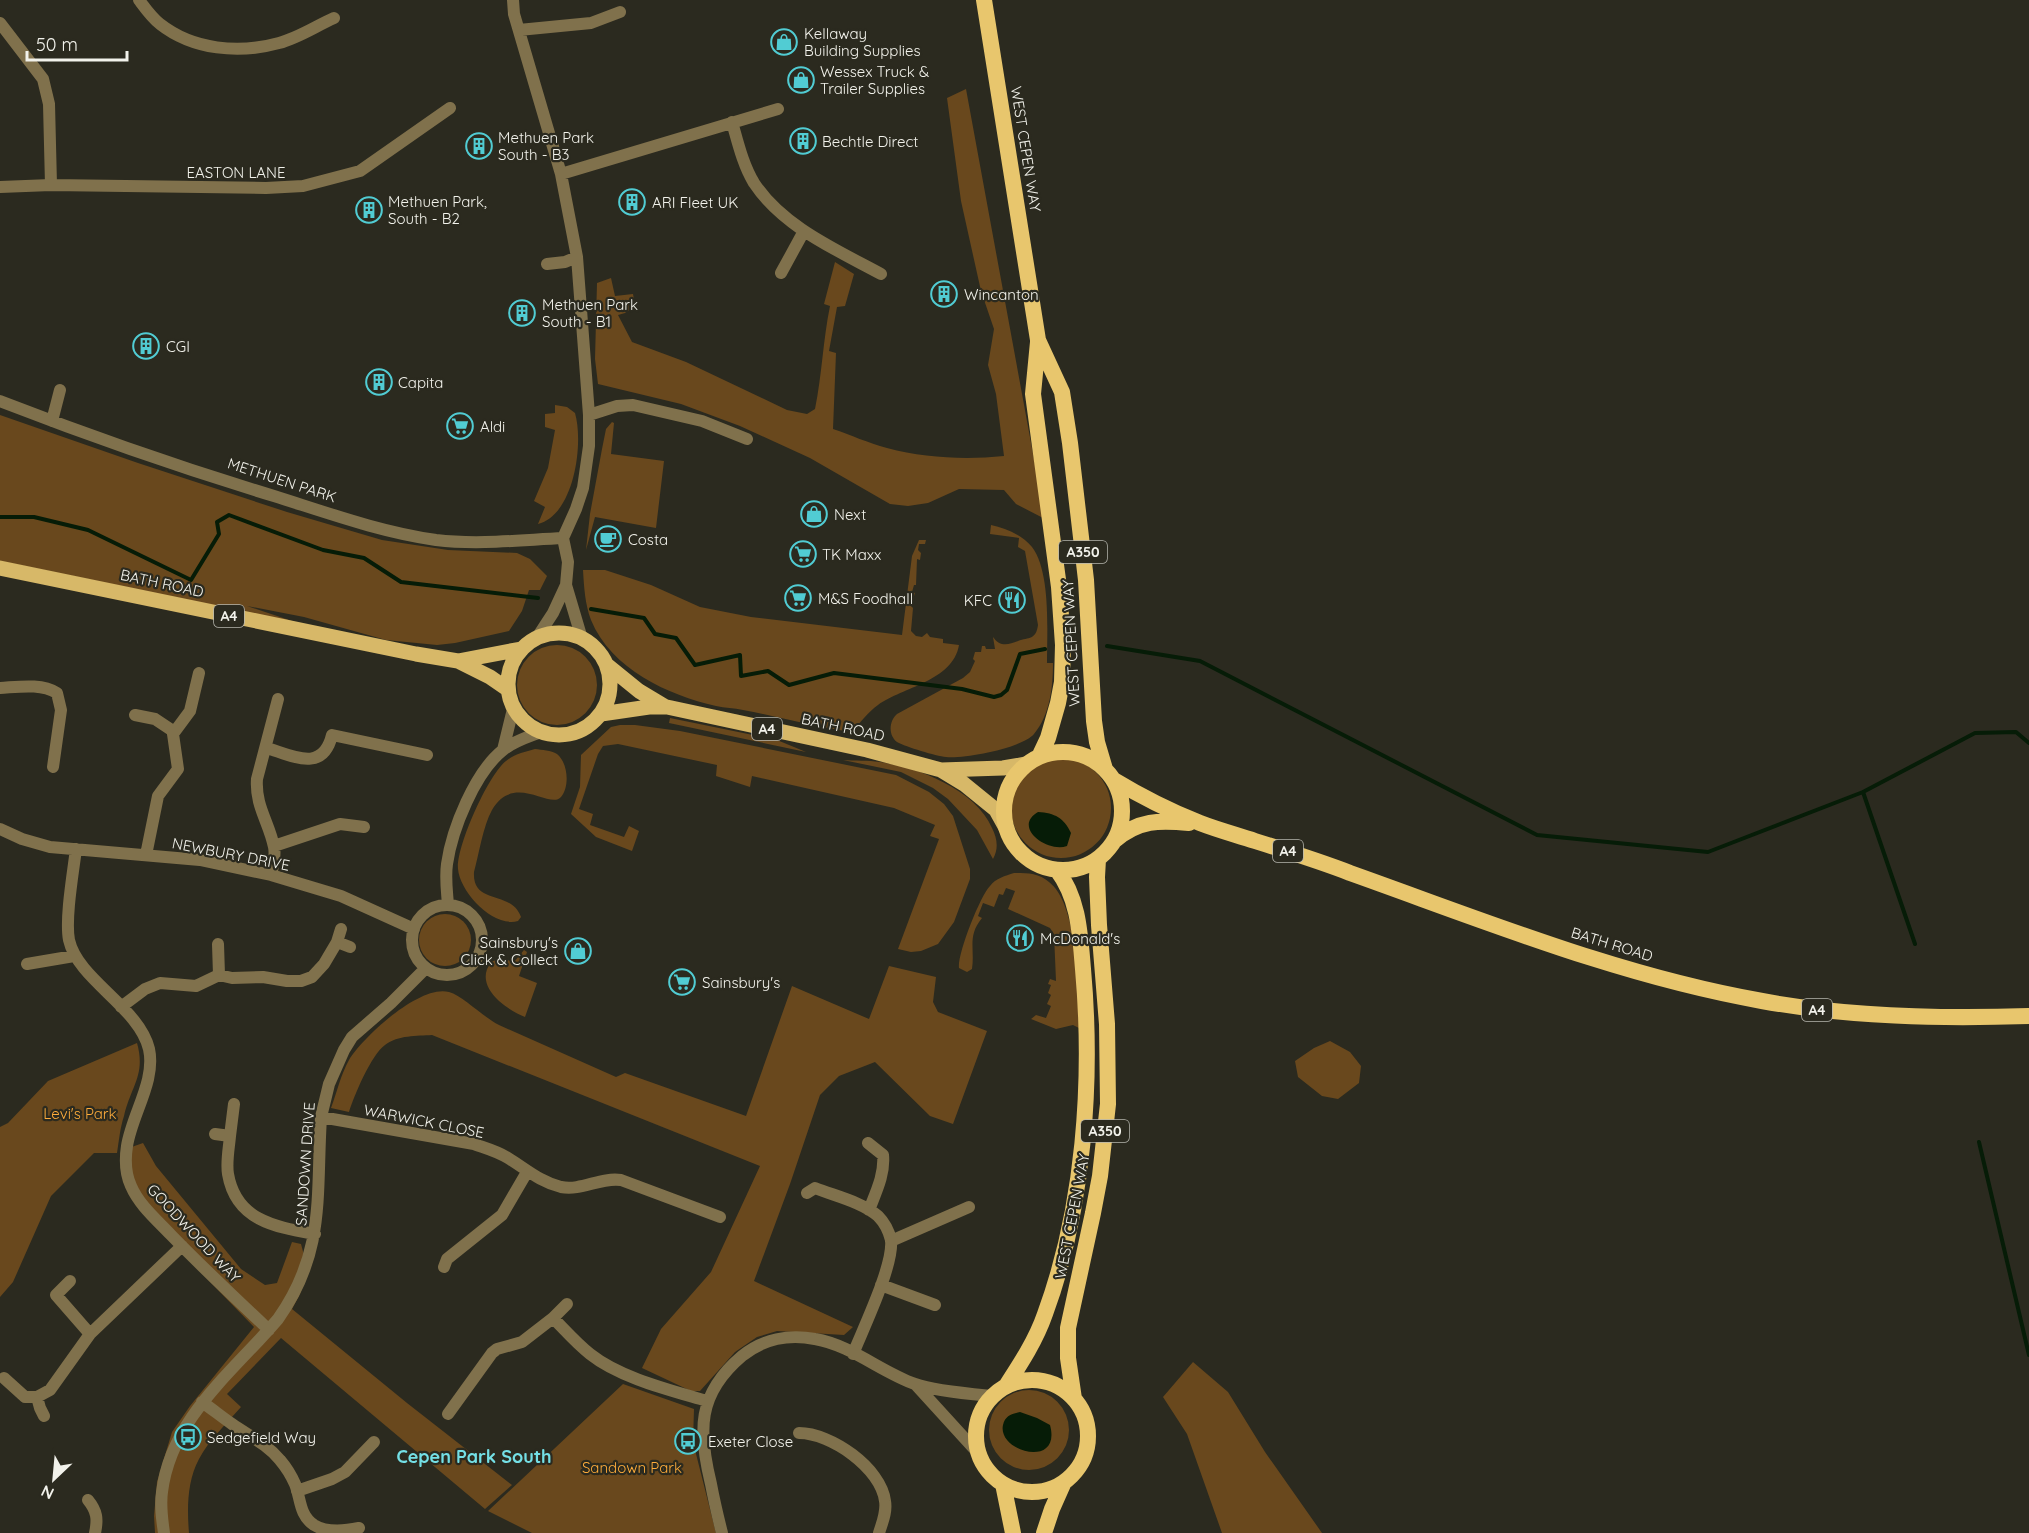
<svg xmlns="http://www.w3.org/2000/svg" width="2029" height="1533" viewBox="0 0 2029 1533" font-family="Quicksand,sans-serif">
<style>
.green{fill:#69481d}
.water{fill:#061c07}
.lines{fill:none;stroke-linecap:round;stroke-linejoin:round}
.stream{stroke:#061c07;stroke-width:4}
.minor{stroke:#80714c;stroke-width:12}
.primary{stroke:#d7b868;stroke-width:15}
.trunk{stroke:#e8c66d;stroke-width:16}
.labels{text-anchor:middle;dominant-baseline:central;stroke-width:4.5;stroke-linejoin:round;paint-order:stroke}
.shield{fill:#2b2a1f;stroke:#b6b6ae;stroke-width:1.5}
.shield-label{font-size:14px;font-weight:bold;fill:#f2f2eb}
.poi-label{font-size:15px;fill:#f2f2eb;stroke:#2b2a1f;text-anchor:start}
.street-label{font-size:15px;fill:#f2f2eb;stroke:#2b2a1f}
.park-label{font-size:15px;fill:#feac3b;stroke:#2b2a1f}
.quarter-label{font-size:18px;font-weight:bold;fill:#74e0e6;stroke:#2b2a1f}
</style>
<rect width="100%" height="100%" fill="#2b2a1f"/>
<path class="green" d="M966 89 1045 519 1016 504 1004 490 959 489 928 503 908 506 890 504 810 458 740 426 681 404 598 384 595 359 597 283 611 278 615 296 633 294 635 306 625 313 618 315 632 342 686 362 787 410 807 414 815 409C822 375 823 340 830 306L824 304 835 262 854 274 845 306 837 307 829 351 836 353 833 429C851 435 868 443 887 448 925 458 965 460 1004 456L996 394 988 365 994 329 981 291 961 201 947 98Z
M555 405 567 407 575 413C584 444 574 515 538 524L545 507 534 501 548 468 555 430 545 427V414L555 413Z
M0 415 138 463 287 512 382 540 448 550 517 553 530 559 547 576 540 590H529L522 611 509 631 455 643 437 645 386 640 304 617 247 606 295 622 0 561Z
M612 422 614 423 611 454 664 461 656 528 595 517 586 550 590 514 602 449 606 429Z
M991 525C1006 528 1022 535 1032 547 1051 572 1047 632 1047 663H1053C1053 687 1050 715 1034 734 1022 748 965 759 946 757 936 756 906 747 897 742 888 735 889 721 897 714L963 678 970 672 975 661 973 659 975 652H981L982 646H985L986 649H995L993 637C1000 647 1008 645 1018 641 1029 637 1036 640 1038 625L1025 551 1018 547 1019 538 990 534Z
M919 540H926L925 544H919L918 550 921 553 920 560 917 559 916 585H914L912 592 915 593 911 606 913 608 911 631 916 636 922 637 927 633 930 637 943 639V643L959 645C953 681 903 687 878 705 868 712 860 723 852 732 815 727 780 717 743 710 734 708 725 708 716 706 668 695 611 669 591 620 585 604 584 587 583 570H605L651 585 700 607 751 617 902 635 912 556Z
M517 685a40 40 0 1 1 80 0a40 40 0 1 1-80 0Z
M670 718 777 740 806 752 669 723Z
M620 725H635L680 731 896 775 929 792 944 804 953 816 970 869V879L954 922 938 944 921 951 911 952 898 949 939 839 930 836 935 825 894 808 752 776 750 787 716 776 717 765 618 744 603 746 598 754 579 809 593 814 590 825 624 837 629 826 639 831 632 851 596 837 571 814 580 787 581 755 611 727Z
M535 749C542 750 551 750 557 754 568 763 570 786 561 797 550 810 514 772 492 810 483 826 479 854 474 872 472 906 511 889 521 917L518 921C493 928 460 892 458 869 456 847 488 775 506 761 514 754 525 752 535 749Z
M1011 808a50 50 0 1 1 100 0a50 50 0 1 1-100 0Z
M843 760C855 761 868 760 880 762 918 767 976 790 992 828 997 838 999 848 993 859L977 830 948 799 933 788 901 772Z
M1014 873C1027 873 1039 873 1049 882 1079 905 1077 991 1079 1028L1073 1025 1056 1029 1031 1019 1036 1015 1046 1018 1051 1006 1047 1004 1051 995 1048 993 1051 985 1048 984 1050 979 1056 981 1054 934 1050 928 1008 909 1015 891 1006 888 1003 895 999 894 994 907 983 903 978 916 982 918C967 936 975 949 972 969L967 972 959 968C957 955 980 896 990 886 996 878 1005 876 1014 873Z
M419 940a26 26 0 1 1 52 0a26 26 0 1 1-52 0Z
M524 950 527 952 519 976 537 983 525 1017C505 1009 473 986 491 962L501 958 514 962Z
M889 966 936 977 933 1002 938 1012 987 1031 953 1124 930 1116 875 1062 839 1076 820 1095 790 1184 754 1281 853 1327 844 1335 777 1331 757 1337 735 1352 700 1391H691L642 1368 661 1329 711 1272 760 1166 432 1035C417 1036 398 1035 385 1045 371 1055 354 1096 349 1112L331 1108C337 1092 341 1074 349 1060 363 1037 420 984 449 992 463 996 483 1017 499 1025L616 1077 625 1073 746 1116 792 986 869 1019Z
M1330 1041 1350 1052 1361 1066 1359 1083 1338 1099 1322 1096 1298 1077 1295 1061 1314 1048Z
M137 1043C146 1075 131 1086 124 1116 120 1128 119 1141 117 1153H94L51 1196 13 1282 0 1297V1127L8 1123 48 1081Z
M143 1143 156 1166 241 1269 265 1285 277 1283 292 1242 301 1244 308 1270 300 1294 292 1309 407 1403 512 1485 485 1509 281 1338 227 1394 241 1407C227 1423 209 1440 199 1459 187 1481 187 1509 189 1533H155L154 1516 157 1482 172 1432 190 1406 254 1327 145 1215 123 1150Z
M1193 1362 1228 1392 1265 1452 1322 1533H1222L1187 1434 1163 1397Z
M623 1384 694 1409 693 1442 716 1533H532L488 1511Z
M989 1430a40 40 0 1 1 80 0a40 40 0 1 1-80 0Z"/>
<path class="water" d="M1038 812C1055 813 1064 818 1071 833L1067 846C1047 853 1012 827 1038 812Z
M1020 1412 1037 1418 1050 1425C1062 1469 997 1452 1003 1425 1005 1416 1011 1414 1020 1412Z"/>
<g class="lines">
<path class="stream" d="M0 517H34L88 530 191 580 219 534 217 522 229 515 323 550 364 558 401 582 538 598
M591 609 644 618 655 634 676 638 695 665 740 655 741 676 768 671 789 685 834 673 962 689 994 697 1001 695 1007 690 1020 654 1045 649
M1107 646 1200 661 1537 835 1708 852 1863 792 1915 944
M1863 792 1975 733 2016 732 2029 743
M1979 1142 2029 1355"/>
<path class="minor" d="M139 0C145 8 152 18 160 24 193 50 239 54 279 43 298 38 316 26 334 18
M513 0 514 14 561 174 577 257 589 415V446L583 488 576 509 563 538 568 562 566 585 553 613 538 636
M0 23 43 79 49 104 51 185
M519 30 591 23 620 12
M732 122C738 143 743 165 754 183 783 227 837 250 881 274
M561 174 778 109
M0 187 51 185 266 188 303 186 360 171 450 108
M547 264 565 262 577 257
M781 273 804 231
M0 401C90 436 182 468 274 496 328 513 380 532 436 540 478 545 521 540 563 538
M589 415 617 406 633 405 702 421 747 439
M52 421 60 390
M566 585 582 639
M0 688C18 687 41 683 57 693L61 710 53 767
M135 715 155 719 173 731
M267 748C293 756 323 773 332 735L427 755
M503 750 513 709
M0 829 22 839 50 847 200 860 271 875 341 896 414 929
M274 846 340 824 364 827
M76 849C73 873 65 919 69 940 78 980 139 1007 149 1049 156 1081 132 1114 127 1146 125 1159 125 1173 131 1186 139 1205 157 1220 171 1235 203 1268 236 1299 269 1330
M146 855 158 796 178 769 173 734 190 711 199 673
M271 875C273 866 276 856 274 847 269 822 255 806 257 779L278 699
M448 905C447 891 445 878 447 864 452 829 475 772 503 750 514 741 528 737 541 732
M412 940a35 35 0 1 1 70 0a35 35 0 1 1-70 0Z
M337 942 350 947
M218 944 219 975
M27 964 74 956
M121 1007 145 989 160 983 196 986 219 975 232 978 263 977 287 981H301L312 977 324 964 337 942 341 929
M321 1117 474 1144C485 1148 497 1151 508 1158 526 1169 540 1182 561 1187 582 1191 600 1177 621 1180L720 1217
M215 1134 230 1136C229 1148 226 1162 228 1174 236 1221 276 1227 315 1234
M230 1136 234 1104
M868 1143 883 1155C885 1174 876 1192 869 1210
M807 1193 815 1188C835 1196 862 1202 878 1216 884 1222 889 1232 891 1240 894 1265 863 1329 853 1354
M891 1241 969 1207
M444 1267 447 1259 502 1215 527 1172
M70 1281 56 1295 90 1334
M881 1285 935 1305
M553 1318 567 1304
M4 1378 25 1397H37L40 1408 44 1416
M916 1385 978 1453
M37 1397 50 1390 90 1334 182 1246
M202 1402C212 1409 222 1417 232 1424 249 1436 267 1444 280 1460 286 1467 291 1475 295 1484 301 1499 299 1515 314 1525 327 1533 344 1531 359 1528
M448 1414 492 1353 497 1349 522 1342 553 1318C565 1330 576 1343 590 1354 620 1378 670 1390 707 1401
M799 1433C831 1433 881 1468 885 1501 887 1512 882 1523 879 1533
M297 1491 332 1479 345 1472 374 1442
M88 1500C97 1511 98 1519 95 1533
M164 1533C162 1519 160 1506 162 1492 171 1418 233 1372 278 1319 326 1251 316 1195 321 1117L329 1084 344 1050 352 1037 391 1003 426 968
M722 1533C718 1517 714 1500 711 1484 698 1431 697 1394 742 1356 763 1339 789 1334 815 1339 851 1345 881 1372 915 1384 934 1391 971 1394 992 1396"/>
<path class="primary" d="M0 568 416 654 458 661 490 677 506 688
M508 684a51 51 0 1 1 102 0a51 51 0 1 1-102 0Z
M458 661 521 649
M607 665 639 691 664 706
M601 714 649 707H667L867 750 941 770 964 784 996 810 1006 828
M941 770 1003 768 1026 764"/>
<path class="trunk" d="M984 0 1038 340 1062 392 1070 443 1086 580 1094 721 1097 742 1105 769
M1038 342 1033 394 1059 587 1063 645 1062 682 1058 703 1048 738 1040 755
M1004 811a59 59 0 1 1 118 0a59 59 0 1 1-118 0Z
M1114 780C1142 797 1170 811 1200 823 1218 830 1237 835 1255 841 1287 851 1319 861 1350 873 1485 921 1620 976 1762 1001 1850 1017 1939 1019 2029 1016
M1115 840C1139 820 1159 820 1189 823
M976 1436a56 56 0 1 1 112 0a56 56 0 1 1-112 0Z
M1006 1386C1021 1363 1036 1340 1045 1314 1084 1208 1093 1081 1083 969 1080 934 1079 899 1057 870
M1074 1399 1068 1358V1328L1093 1213 1100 1176 1108 1104 1107 1024 1099 925 1097 877 1098 859
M1003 1484 1013 1533
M1044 1533 1052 1509 1064 1482"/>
</g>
<defs>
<g id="shop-ring" transform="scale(1.35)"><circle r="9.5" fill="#2b2a1f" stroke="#51ccd3" stroke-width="1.5"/><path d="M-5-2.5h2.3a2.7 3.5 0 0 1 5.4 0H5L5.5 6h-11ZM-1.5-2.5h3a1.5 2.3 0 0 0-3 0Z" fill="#51ccd3"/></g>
<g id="building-ring" transform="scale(1.35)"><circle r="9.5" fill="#2b2a1f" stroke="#51ccd3" stroke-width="1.5"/><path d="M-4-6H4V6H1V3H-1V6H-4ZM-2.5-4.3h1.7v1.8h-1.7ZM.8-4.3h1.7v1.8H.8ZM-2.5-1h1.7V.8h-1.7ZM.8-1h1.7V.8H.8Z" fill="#51ccd3"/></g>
<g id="supermarket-ring" transform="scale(1.35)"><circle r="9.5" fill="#2b2a1f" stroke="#51ccd3" stroke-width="1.5"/><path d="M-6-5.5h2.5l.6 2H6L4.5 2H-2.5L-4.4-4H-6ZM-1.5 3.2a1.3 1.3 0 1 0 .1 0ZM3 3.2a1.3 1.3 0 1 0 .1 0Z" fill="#51ccd3"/></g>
<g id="cafe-ring" transform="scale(1.35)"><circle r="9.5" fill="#2b2a1f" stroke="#51ccd3" stroke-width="1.5"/><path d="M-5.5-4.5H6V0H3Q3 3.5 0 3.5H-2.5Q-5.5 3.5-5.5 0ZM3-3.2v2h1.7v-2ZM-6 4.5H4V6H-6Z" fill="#51ccd3"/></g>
<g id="restaurant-ring" transform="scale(1.35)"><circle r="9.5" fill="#2b2a1f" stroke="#51ccd3" stroke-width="1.5"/><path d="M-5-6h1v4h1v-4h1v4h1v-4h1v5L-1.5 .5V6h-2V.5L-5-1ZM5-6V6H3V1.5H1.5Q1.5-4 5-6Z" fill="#51ccd3"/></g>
<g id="bus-ring" transform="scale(1.35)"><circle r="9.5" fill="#2b2a1f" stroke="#51ccd3" stroke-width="1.5"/><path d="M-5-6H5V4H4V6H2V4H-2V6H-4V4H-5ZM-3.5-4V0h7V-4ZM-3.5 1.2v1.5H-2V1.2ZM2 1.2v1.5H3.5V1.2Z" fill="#51ccd3"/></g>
</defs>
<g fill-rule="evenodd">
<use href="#shop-ring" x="784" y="42"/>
<use href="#shop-ring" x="801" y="80"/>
<use href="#building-ring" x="803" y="141"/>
<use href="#building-ring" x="479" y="146"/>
<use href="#building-ring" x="632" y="202"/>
<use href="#building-ring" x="369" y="210"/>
<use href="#building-ring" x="944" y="294"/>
<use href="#building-ring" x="522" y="313"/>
<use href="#building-ring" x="146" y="346"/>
<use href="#building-ring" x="379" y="382"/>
<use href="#supermarket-ring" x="460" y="426"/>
<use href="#shop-ring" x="814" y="514"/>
<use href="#cafe-ring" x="608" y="539"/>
<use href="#supermarket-ring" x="803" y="554"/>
<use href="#supermarket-ring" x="798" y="598"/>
<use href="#restaurant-ring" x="1012" y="600"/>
<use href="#restaurant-ring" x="1020" y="938"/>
<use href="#shop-ring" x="578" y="951"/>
<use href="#supermarket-ring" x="682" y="982"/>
<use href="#bus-ring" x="188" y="1437"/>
<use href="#bus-ring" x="688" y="1441"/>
</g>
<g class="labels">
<g class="shield">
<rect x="1059" y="541" width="48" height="22" rx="4.5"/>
<rect x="214" y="605" width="30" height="22" rx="4.5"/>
<rect x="752" y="718" width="30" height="22" rx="4.5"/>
<rect x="1273" y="840" width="30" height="22" rx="4.5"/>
<rect x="1802" y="999" width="30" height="22" rx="4.5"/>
<rect x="1081" y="1120" width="48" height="22" rx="4.5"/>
</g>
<g class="shield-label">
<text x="1083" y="552">A350</text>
<text x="229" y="616">A4</text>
<text x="767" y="729">A4</text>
<text x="1288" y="851">A4</text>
<text x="1817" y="1010">A4</text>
<text x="1105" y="1131">A350</text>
</g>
<g class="poi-label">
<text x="804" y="33">Kellaway<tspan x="804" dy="17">Building Supplies</tspan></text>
<text x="820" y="71">Wessex Truck &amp;<tspan x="820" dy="17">Trailer Supplies</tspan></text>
<text x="498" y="137">Methuen Park<tspan x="498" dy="17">South - B3</tspan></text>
<text x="822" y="141">Bechtle Direct</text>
<text x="388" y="201">Methuen Park,<tspan x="388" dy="17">South - B2</tspan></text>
<text x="652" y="202">ARI Fleet UK</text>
<text x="964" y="294">Wincanton</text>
<text x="542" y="304">Methuen Park<tspan x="542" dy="17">South - B1</tspan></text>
<text x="166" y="346">CGI</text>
<text x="398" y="382">Capita</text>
<text x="480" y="426">Aldi</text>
<text x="834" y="514">Next</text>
<text x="628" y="539">Costa</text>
<text x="822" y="554">TK Maxx</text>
<text x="818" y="598">M&amp;S Foodhall</text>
<text x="992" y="600" text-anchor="end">KFC</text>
<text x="1040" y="938">McDonald's</text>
<text x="558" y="942" text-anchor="end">Sainsbury's<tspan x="558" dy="17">Click &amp; Collect</tspan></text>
<text x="702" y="982">Sainsbury's</text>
<text x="207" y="1437">Sedgefield Way</text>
<text x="708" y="1441">Exeter Close</text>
</g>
<g class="street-label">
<text transform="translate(1026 149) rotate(81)">WEST CEPEN WAY</text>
<text x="236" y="172">EASTON LANE</text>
<text transform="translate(282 480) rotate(18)">METHUEN PARK</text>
<text transform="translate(162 583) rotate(12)">BATH ROAD</text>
<text transform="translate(1071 643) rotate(-93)">WEST CEPEN WAY</text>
<text transform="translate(843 727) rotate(12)">BATH ROAD</text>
<text transform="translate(231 854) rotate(11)">NEWBURY DRIVE</text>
<text transform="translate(1612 944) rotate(17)">BATH ROAD</text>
<text transform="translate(424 1121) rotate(11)">WARWICK CLOSE</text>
<text transform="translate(305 1164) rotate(-86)">SANDOWN DRIVE</text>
<text transform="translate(1072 1216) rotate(-79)">WEST CEPEN WAY</text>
<text transform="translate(194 1233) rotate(47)">GOODWOOD WAY</text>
</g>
<g class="park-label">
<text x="80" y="1113">Levi's Park</text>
<text x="632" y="1467">Sandown Park</text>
</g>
<g class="quarter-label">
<text x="474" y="1456">Cepen Park South</text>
</g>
</g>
<g transform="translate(54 1479) rotate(206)" stroke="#2b2a1f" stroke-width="4.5" paint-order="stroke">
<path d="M0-4.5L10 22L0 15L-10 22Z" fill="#f2f2eb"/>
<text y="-9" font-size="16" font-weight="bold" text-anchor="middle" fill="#f2f2eb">N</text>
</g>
<path d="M27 51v9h100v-9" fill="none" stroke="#f2f2eb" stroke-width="3"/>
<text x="36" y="51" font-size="18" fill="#f2f2eb" stroke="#2b2a1f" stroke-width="4.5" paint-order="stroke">50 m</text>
</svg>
